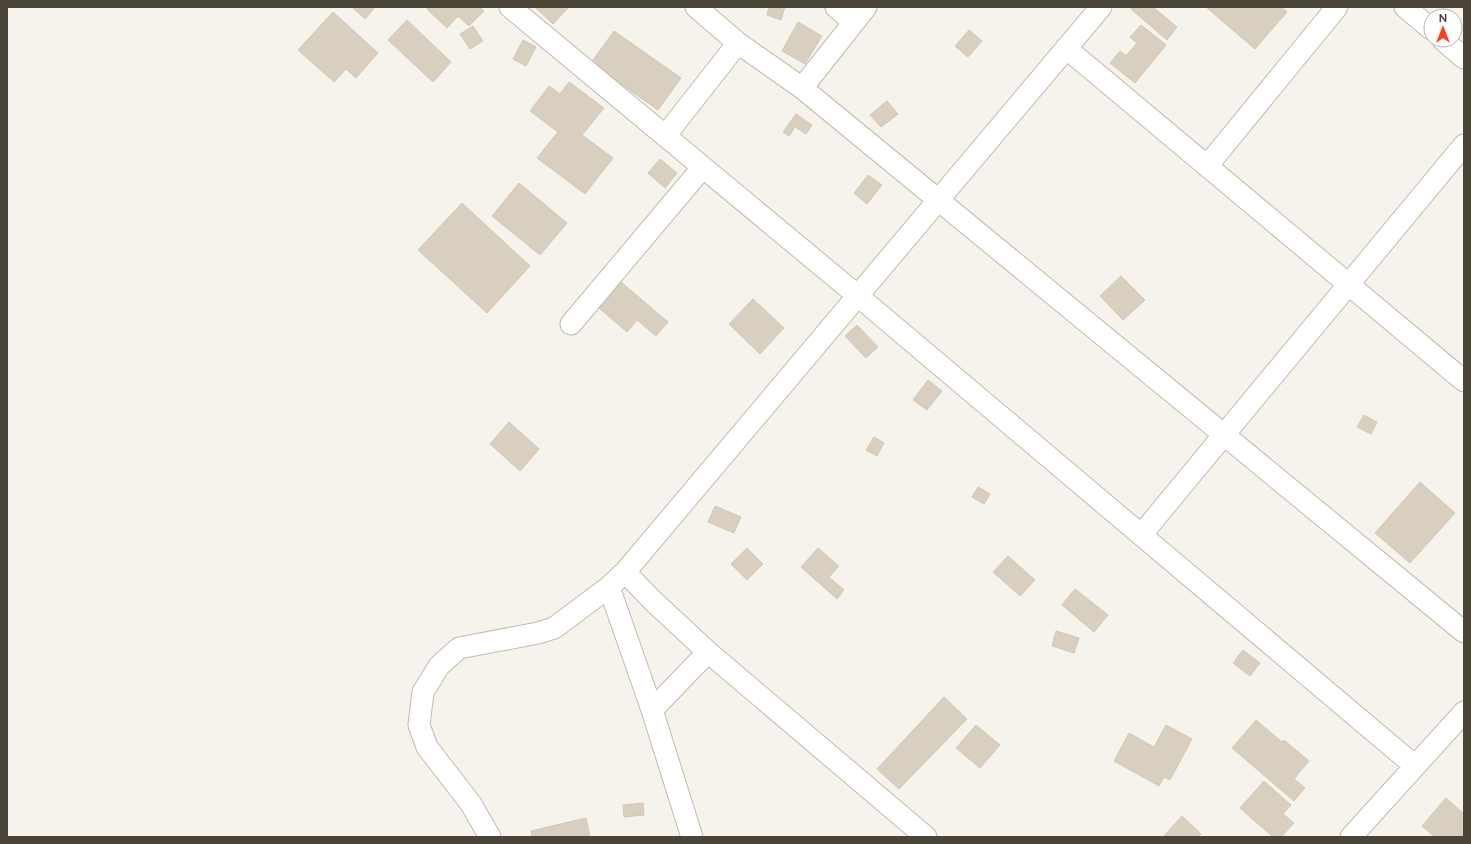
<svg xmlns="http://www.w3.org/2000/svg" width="1471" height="844" viewBox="0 0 1471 844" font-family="Raleway,sans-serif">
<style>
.building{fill:#d8cfc1;stroke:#d3c7b4}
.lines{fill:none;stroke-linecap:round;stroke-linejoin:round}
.street-casing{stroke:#c2bbae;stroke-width:23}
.street{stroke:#fff;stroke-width:21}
</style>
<rect width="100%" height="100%" fill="#f6f3ec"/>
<path class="building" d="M352 7H375L365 19Z
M429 7H480L484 11 469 26 458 16 447 28 427 9Z
M535 7H569L553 24Z
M769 7H785L781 20 767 15Z
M1133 7H1153L1177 27 1167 40 1131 9Z
M1206 7H1281L1287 12 1255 49Z
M333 12 378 53 356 78 346 69 334 82 298 50Z
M407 20 451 62 433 82 388 40Z
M798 22 822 36 805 64 782 51Z
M1141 25 1166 45 1135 83 1110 63 1120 51 1126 56 1137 43 1130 37Z
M473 26 483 41 470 49 460 34Z
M969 30 982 41 968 57 955 46Z
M614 31 681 78 658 110 591 63Z
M523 40 536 47 526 66 513 59Z
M569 82 604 108 582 135 613 158 585 194 537 158 558 132 530 111 549 86 560 94Z
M887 101 898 114 881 127 870 115Z
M796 114 812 125 806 134 795 127 789 136 783 132Z
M660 159 677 173 665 188 648 173Z
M868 175 882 185 867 204 854 193Z
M519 183 567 223 540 255 492 216Z
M462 203 530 266 487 313 418 250Z
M1121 276 1145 300 1123 320 1100 296Z
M621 282 668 322 656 336 637 320 627 332 599 308Z
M753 299 784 328 760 354 729 324Z
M857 325 878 347 866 358 845 336Z
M928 380 942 391 927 410 913 400Z
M1364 415 1377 422 1371 434 1357 427Z
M509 422 539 449 520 471 490 444Z
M874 437 884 443 877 456 866 450Z
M1420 482 1455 513 1410 563 1375 533Z
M978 487 990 494 984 504 972 497Z
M715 506 741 517 734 533 708 522Z
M747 548 763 564 747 580 731 564Z
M818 548 839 566 829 577 844 590 837 599 801 567Z
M1008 556 1035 580 1020 596 993 572Z
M1075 589 1108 615 1094 632 1062 605Z
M1056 631 1079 638 1074 653 1052 646Z
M1243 650 1260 663 1250 676 1233 663Z
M944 697 967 719 899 789 877 769Z
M1256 720 1282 742 1284 740 1309 761 1294 779 1305 788 1294 801 1232 748Z
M976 725 1000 745 980 768 956 748Z
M1166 725 1192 739 1170 780 1164 777 1159 786 1114 761 1129 733 1154 747Z
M1264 781 1291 805 1283 814 1294 823 1281 837H1273L1240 808Z
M1446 798 1464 814V837H1435L1422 826Z
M643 803 644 815 624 817 623 805Z
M1182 816 1201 834 1198 837H1163Z
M586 818 590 837H532L531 831Z"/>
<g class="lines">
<g class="street-casing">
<path id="street" d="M510 7 858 296 1415 766
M696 7 738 43 802 88 1464 632
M836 7 853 22
M1405 7 1431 29
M1443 40 1464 58
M1066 48 1464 381
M802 88 866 7
M665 136 738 43
M1207 166 1337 7
M571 324 703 167
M1141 535 1464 145
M609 587 652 710 692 837
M652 710 708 652
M490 837 471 804 427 747 419 725 423 692 439 666 459 648 538 633 554 628 609 587 625 572
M926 837 708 652 653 601 625 572 1101 7
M1351 837 1464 712"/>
</g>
<use href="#street" class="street"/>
</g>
<rect width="1471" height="844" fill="none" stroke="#4b4439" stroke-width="16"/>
<g transform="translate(1443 28)"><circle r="19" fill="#ffffff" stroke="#b7b4b0"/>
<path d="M0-3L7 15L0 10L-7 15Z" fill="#fc3f1d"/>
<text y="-6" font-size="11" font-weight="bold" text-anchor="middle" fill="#4b4439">N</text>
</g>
</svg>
